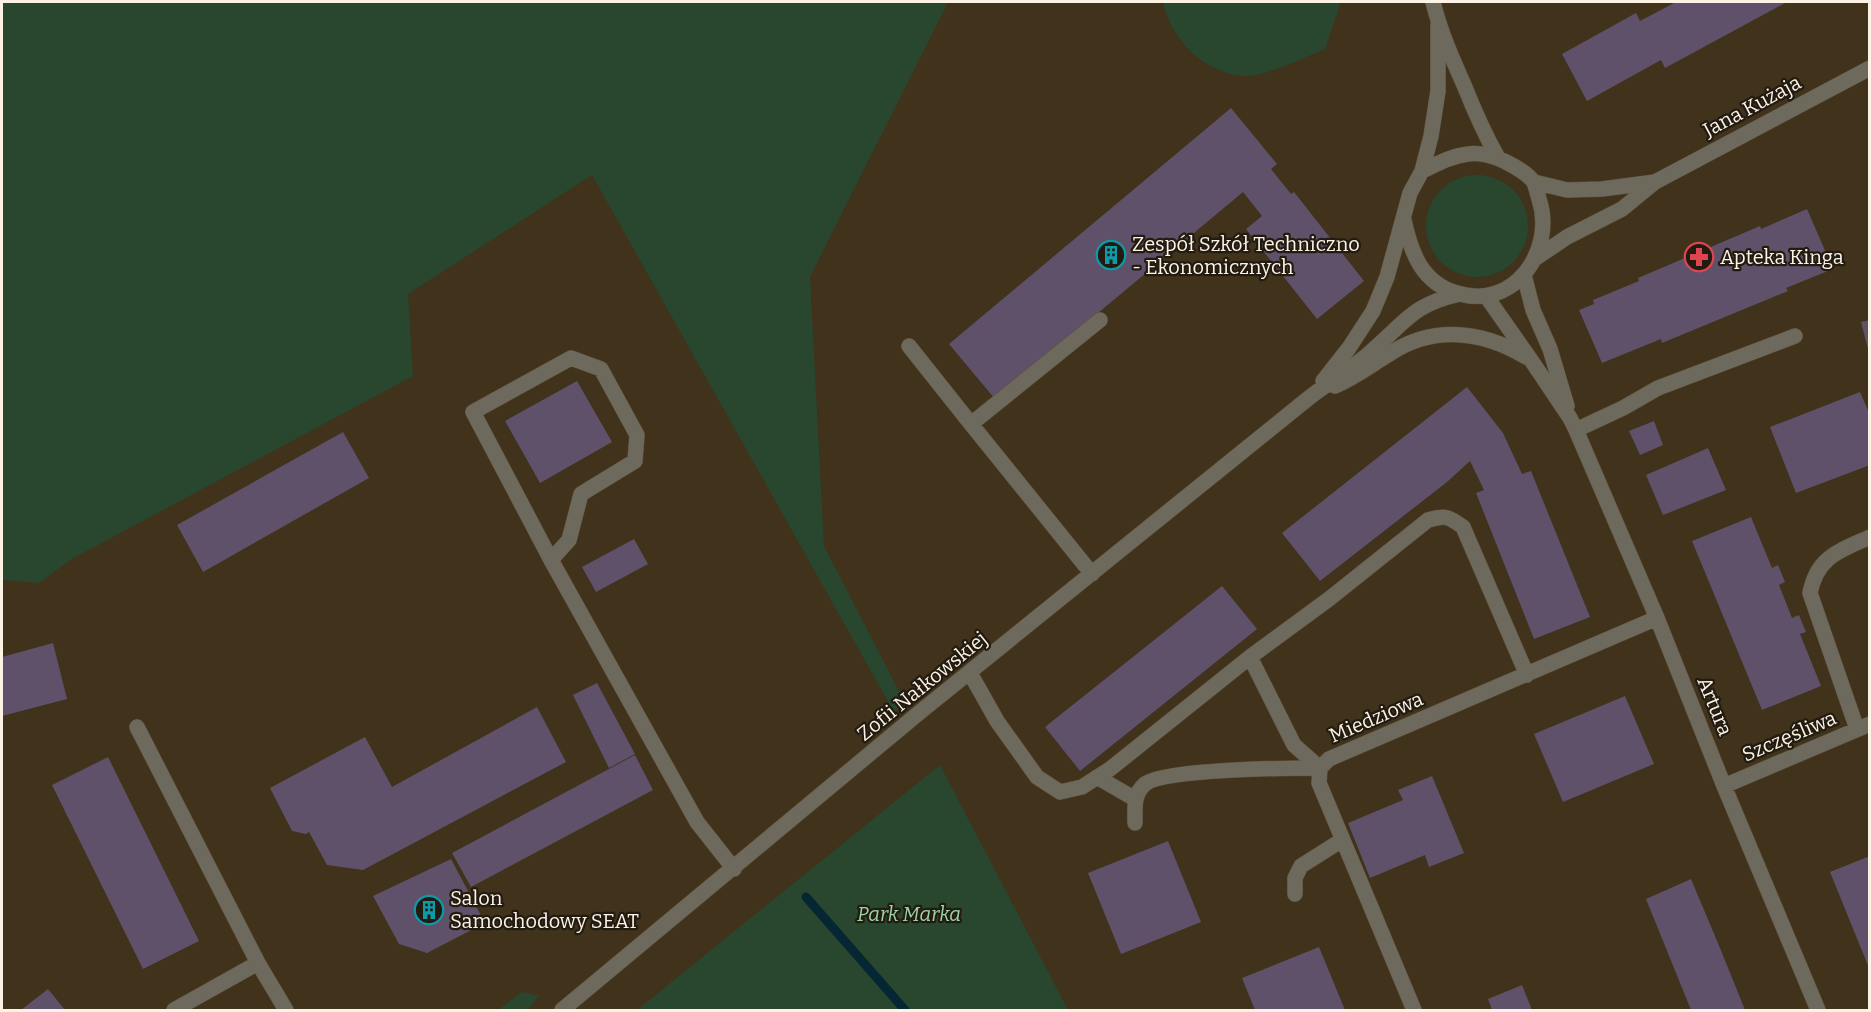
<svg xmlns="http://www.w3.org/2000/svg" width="1871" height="1012" viewBox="0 0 1871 1012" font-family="Bitter,serif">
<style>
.green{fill:#29472e}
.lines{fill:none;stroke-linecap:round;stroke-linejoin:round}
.stream{stroke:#042733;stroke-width:9}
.building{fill:#5f5169}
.minor-casing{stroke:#5e513b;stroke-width:16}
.minor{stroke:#6e695d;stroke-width:15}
.labels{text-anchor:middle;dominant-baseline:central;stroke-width:4.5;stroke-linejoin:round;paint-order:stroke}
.street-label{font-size:20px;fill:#fcf3e5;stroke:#221b11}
.poi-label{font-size:20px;fill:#fcf3e5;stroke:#221b11;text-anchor:start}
.park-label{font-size:20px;font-style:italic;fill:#9cd3a4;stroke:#221b11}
</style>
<rect width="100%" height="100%" fill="#40321b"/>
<path class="green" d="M2 2H948L810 277 824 546 905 703 894 712 592 175 408 294 413 376 70 560 39 583 2 580Z
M1163 2H1339L1340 5 1325 49C1306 57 1262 78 1242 76 1202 71 1172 40 1163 2Z
M1426 226a51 51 0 1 1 102 0a51 51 0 1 1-102 0Z
M940 765 1068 1010H637Z
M522 992 539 996 527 1010H498Z"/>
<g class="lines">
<path class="stream" d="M806 897 905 1010"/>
</g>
<path class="building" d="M1676 2H1787L1665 68 1661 60 1587 101 1562 54 1636 13 1640 21Z
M1231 108 1277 164 1271 169 1291 194 1294 192 1364 281 1317 319 1246 229 1262 216 1243 192 995 399 949 344Z
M1807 209 1833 269 1786 288 1788 291 1662 343 1661 339 1602 363 1579 310 1594 304 1593 300 1639 281 1638 278 1760 226 1761 229Z
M1870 320V353H1869L1861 322Z
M577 381 612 442 540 483 505 421Z
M1467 387 1503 433 1522 474 1531 471 1590 617 1534 639 1476 493 1484 490 1470 461 1447 482 1320 581 1282 533Z
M1860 392 1870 415V465L1796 493 1770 427Z
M1654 421 1663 445 1640 455 1629 431Z
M343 432 369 478 203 572 177 525Z
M1708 448 1726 490 1663 515 1646 475Z
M1751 517 1772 568 1778 565 1785 582 1779 585 1792 618 1799 615 1806 632 1800 634 1821 686 1762 710 1692 541Z
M634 539 648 564 596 592 582 567Z
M1222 586 1257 629 1080 771 1045 727Z
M53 643 67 699 2 716V657Z
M597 683 635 754 609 768 573 695Z
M1625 696 1654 764 1563 802 1534 734Z
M537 707 566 762 363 870 327 865 309 832 306 834 292 831 270 788 365 737 392 787Z
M635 755 653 790 471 887 452 853Z
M108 757 199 941 143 969 52 785Z
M1432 776 1464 853 1429 867 1425 855 1370 878 1348 823 1403 800 1398 790Z
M1168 841 1201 922 1121 954 1088 873Z
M1870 856V968H1869L1830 872Z
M451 859 485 923 427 953 399 944 373 896Z
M1691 879 1720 948 1745 1010H1691L1646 899Z
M1319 947 1345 1010H1255L1242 978Z
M1522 985 1532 1010H1492L1488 999Z
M48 989 65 1010H21Z"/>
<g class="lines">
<g class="minor-casing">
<path id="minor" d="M1433 2C1440 31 1452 58 1464 85 1474 110 1485 135 1498 158
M1534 182 1567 190 1602 189 1655 182
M1404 220C1411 253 1422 283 1457 293 1514 311 1556 250 1539 199 1537 193 1536 186 1533 181 1526 172 1514 166 1504 161 1494 156 1479 152 1468 154 1451 156 1437 164 1422 171
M1536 258 1567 237 1622 209 1655 182 1870 68
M1524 275 1533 310 1550 349 1567 406
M1486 296 1531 360 1570 418 1576 430 1657 618 1724 786 1818 1010
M909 346 971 424
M1323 381 1349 348 1373 311 1387 277 1410 193 1422 171 1431 136 1438 91V24
M1335 386C1356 377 1371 365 1391 353 1434 325 1483 331 1526 357
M1576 430 1623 408 1658 388 1795 336
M551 560 569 540 581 494 635 461 637 435 601 369 571 358 473 412 551 560 697 822 734 869
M1092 574 971 424 1100 320
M1250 657 1329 599 1428 520C1445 515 1448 516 1463 527L1527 675
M970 673 997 721 1037 777 1060 792 1082 787 1110 769 1250 657 1294 745 1320 768
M137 727 258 963 286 1010
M1857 729 1810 593C1817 557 1839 551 1870 537
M1097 777 1135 799
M1724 786 1870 724
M1135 823C1135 809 1133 794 1145 784 1163 769 1290 768 1320 768
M1295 894V878L1301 866 1342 840
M174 1010 258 963
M562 1010 920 712 1310 397C1331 381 1355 367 1374 349 1407 320 1414 304 1460 294
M1414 1010 1327 802 1319 783 1320 768 1329 759 1657 618"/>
</g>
<use href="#minor" class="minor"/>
</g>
<defs>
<g id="building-ring" transform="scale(1.5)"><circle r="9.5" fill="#221b11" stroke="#0f9aa8" stroke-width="1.5"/><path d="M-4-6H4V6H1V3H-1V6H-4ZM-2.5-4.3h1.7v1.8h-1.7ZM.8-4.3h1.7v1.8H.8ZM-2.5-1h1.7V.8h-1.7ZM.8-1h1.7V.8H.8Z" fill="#0f9aa8"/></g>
<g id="pharmacy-ring" transform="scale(1.5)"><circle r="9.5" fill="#221b11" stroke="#e0444e" stroke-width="1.5"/><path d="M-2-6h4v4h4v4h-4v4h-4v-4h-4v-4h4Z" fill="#e0444e"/></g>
</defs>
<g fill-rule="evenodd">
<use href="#building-ring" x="1111" y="255"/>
<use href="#pharmacy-ring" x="1699" y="257"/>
<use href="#building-ring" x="429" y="910"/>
</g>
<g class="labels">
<g class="street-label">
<text transform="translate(1752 106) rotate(-28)">Jana Kużaja</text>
<text transform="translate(922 686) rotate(-39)">Zofii Nałkowskiej</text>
<text transform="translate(1715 706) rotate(68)">Artura</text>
<text transform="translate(1376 717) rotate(-23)">Miedziowa</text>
<text transform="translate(1789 736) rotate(-23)">Szczęśliwa</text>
</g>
<g class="poi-label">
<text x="1132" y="244">Zespół Szkół Techniczno<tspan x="1132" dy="23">- Ekonomicznych</tspan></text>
<text x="1720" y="257">Apteka Kinga</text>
<text x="450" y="898">Salon<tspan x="450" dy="23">Samochodowy SEAT</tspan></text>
</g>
<g class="park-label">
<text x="909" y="914">Park Marka</text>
</g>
</g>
<rect width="1871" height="1012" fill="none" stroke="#fcf3e5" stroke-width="6"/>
</svg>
